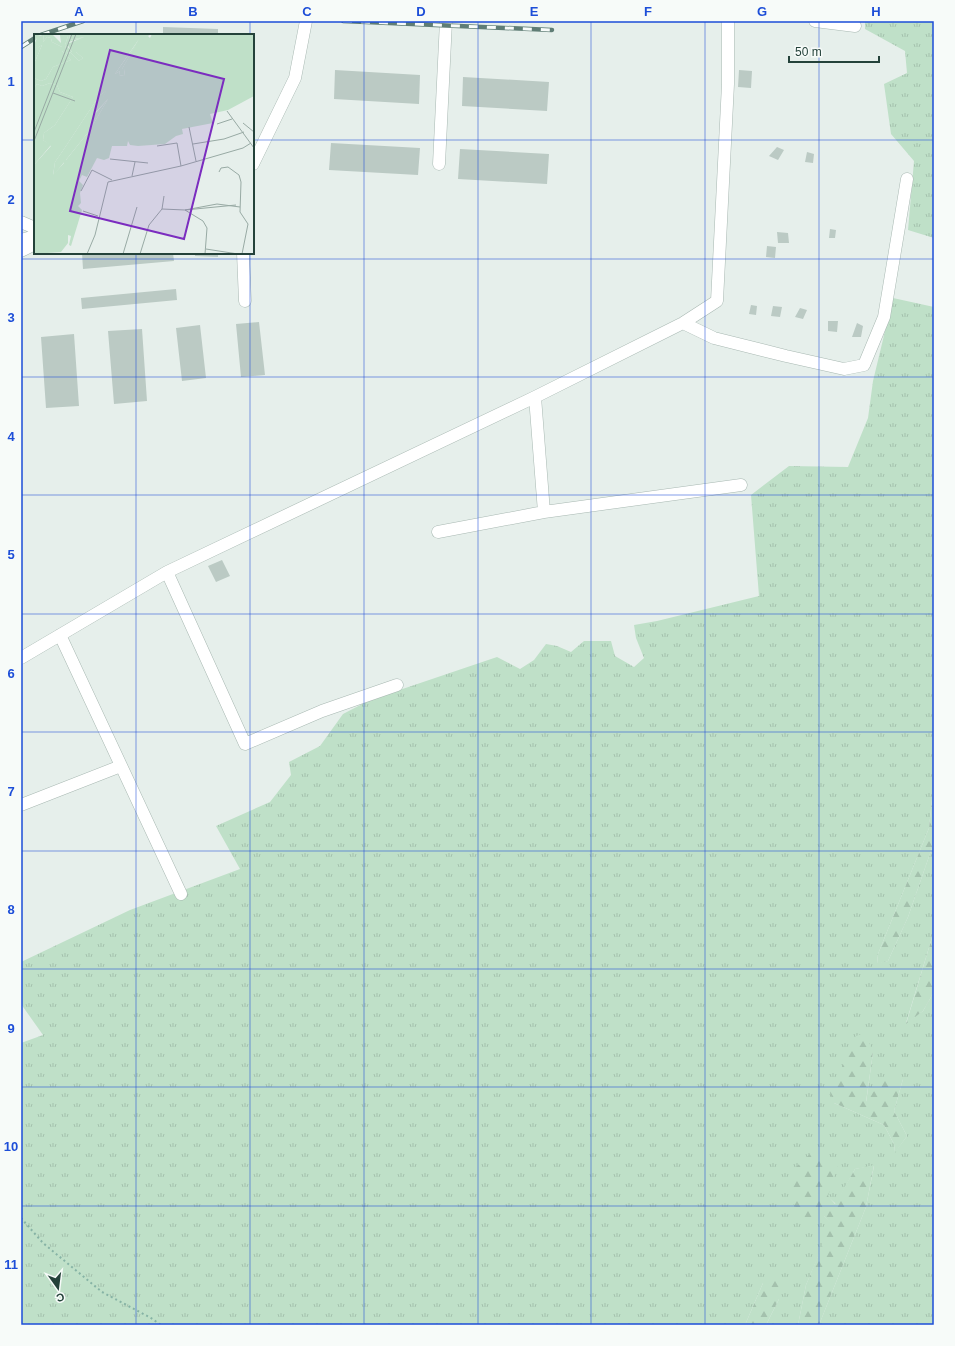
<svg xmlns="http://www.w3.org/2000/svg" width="955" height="1346" viewBox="0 0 955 1346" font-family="Helvetica,sans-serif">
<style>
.grass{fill:url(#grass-tufts);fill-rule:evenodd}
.forest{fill:url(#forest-firs)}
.building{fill:#bbcac4}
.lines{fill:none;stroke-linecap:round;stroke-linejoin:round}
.minor-casing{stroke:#a8b8b2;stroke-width:13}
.path{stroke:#86b3a5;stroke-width:2;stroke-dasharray:2 3;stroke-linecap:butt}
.minor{stroke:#fff;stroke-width:12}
.rail-casing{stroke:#5f7d75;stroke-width:4.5}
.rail{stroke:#f7fbf9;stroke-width:3;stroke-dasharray:9;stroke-linecap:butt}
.grid{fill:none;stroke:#1d4ed8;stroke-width:1;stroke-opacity:0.55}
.inset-road{fill:none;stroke:#98aaa4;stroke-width:1}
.view{fill:#7b2cbf;fill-opacity:0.15;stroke:#7b2cbf;stroke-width:2}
.inset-edge{fill:none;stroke:#24423a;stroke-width:2}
.neatline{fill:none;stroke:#1d4ed8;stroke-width:1.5}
.grid-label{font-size:13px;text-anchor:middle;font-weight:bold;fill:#1d4ed8}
</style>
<defs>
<pattern id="grass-tufts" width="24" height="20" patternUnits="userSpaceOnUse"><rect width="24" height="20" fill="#bfe0c8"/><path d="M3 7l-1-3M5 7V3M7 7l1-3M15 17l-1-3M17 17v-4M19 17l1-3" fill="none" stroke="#a4c1ad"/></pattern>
<pattern id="forest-firs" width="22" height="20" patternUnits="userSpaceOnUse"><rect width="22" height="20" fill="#bfe0c8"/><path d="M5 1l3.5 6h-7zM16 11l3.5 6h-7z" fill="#a4c1ad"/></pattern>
</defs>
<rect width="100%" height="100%" fill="#e6efeb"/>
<path class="grass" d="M865 21H934V238L908 230 914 161 891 134 884 84 907 73 905 51 865 29Z
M893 298 934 307V780L929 828 878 954 877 963 888 961 908 917 934 842V931L906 1023 923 1011 934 992V1325H819L866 1207 874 1166 855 1169 836 1204 828 1197 811 1153 824 1216 832 1224 806 1285 798 1325H766L779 1299 763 1283 745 1325H21V1043L43 1035 21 1004V962L130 910 240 869 216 826 270 802 291 775 289 762 320 746 343 714 370 700 497 657 520 669 534 660 546 644 557 646 571 652 584 641H611L615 656 634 667 644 658 636 638 634 625 657 621 759 596 751 495 789 466 848 467 868 418 873 381ZM873 1052 866 1103 903 1079 894 1111 907 1136 895 1152 894 1144 884 1125 834 1103Z"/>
<path class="forest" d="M934 780V842L908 917 888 961 877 964 878 954 929 828Z
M934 931V992L923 1011 906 1024Z
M865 1033 873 1052 866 1102 884 1077 903 1079 894 1111 907 1136 895 1153 894 1144 884 1125 834 1103 830 1093 856 1036Z
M811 1153 838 1165 828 1196 835 1204 855 1169 874 1165 866 1207 819 1325H798L806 1285 831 1224 824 1216 805 1226 791 1198 796 1167Z
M777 1279 781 1284 779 1299 766 1325H745L763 1283Z"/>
<path class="building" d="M163 27 218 29V35H163Z
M335 70 420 75 419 104 334 99Z
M739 70 752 71 751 88 738 87Z
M463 77 549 82 547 111 462 106Z
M331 143 420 148 418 175 329 170Z
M777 147 784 150 778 160 769 156Z
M460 149 549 154 547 184 458 179Z
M807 152 814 154 813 163 805 162Z
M830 229 836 230 835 238H829Z
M777 232 788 233 789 243H778Z
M767 246 776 247 775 258 766 257Z
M82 253H173L174 261 83 269Z
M195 253H218V257L195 256Z
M176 289 177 300 82 309 81 298Z
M751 305 757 306 756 315 749 314Z
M773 306 782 307 780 317 771 316Z
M800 308 807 310 803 319 795 317Z
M828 321H838L837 332 828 331Z
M259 322 265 375 241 377 236 324Z
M857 323 863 326 861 337H852Z
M200 325 206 378 182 381 176 328Z
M142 329 147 401 114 404 108 331Z
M74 334 79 406 46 408 41 337Z
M222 560 230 576 216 582 208 566Z"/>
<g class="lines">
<g class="minor-casing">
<path id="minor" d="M815 21 855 26
M253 164 295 78 306 21
M439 164 446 21
M21 222 35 228
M21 240 35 236
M21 251 35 244
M243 253 245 301
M683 323 714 338 786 356 844 369 864 365 884 317 907 179
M535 397 544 512
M438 532 544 512 741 485
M167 572 245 744 322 711 397 685
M60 635 181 894
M21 658 167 572 535 397 683 323 717 301 728 84V21
M21 805 121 766"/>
</g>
<path class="path" d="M21 1218 43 1243 102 1292 151 1318 161 1325"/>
<use href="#minor" class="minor"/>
<g class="rail-casing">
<path id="rail" d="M343 21 552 30
M41 35 83 21
M21 47 35 38"/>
</g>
<use href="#rail" class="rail"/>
</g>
<path class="grid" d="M136 21V35M250 21V35M364 21V1325M478 21V1325M591 21V1325M705 21V1325M819 21V1325M21 140H35M253 140H934M136 253V1325M250 253V1325M21 259H934M21 377H934M21 495H934M21 614H934M21 732H934M21 851H934M21 969H934M21 1087H934M21 1206H934"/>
<g transform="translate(34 34)">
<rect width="220" height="220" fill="#e6efeb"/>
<path d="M0 0 8 2 3 14 8 11 0 30V11L3 4 0 8ZM10 0 19 1 27 9 26 1 21 0H33L29 2H34L31 11 33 19 35 20 36 18 45 27 49 24 42 18H38L33 10 50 3 36 6 35 0H117L114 2 116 4 118 0H220V62L194 76 176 80 179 89 148 95 149 100 142 102 131 110 104 112 96 111 94 107 93 112H78L75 124 70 126 63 124 53 143 48 141 45 147 49 151 46 159 47 169 44 172 48 176 37 212 35 211 37 202 34 201V209L27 218 0 220V131L17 112 9 106 10 99 21 91 39 63 26 58 23 51 16 49 8 52 3 50 0 54V44L7 47 12 45 19 33 37 26 28 17V13L18 8 17 4 13 3 9 8ZM105 5 88 35H91L90 42 85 41 86 37 81 40ZM72 57 59 81 74 65 56 96 32 126H29L32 120 29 122 30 129 19 141 21 128 28 118 65 62Z" fill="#bfe0c8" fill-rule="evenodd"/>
<path d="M8 0H10L9 8 13 3 17 4 18 8 28 13V17L37 26 19 33 12 45 7 47 0 44V30L8 11 2 15ZM30 0H35L36 6 51 3 35 8 33 12 38 18H42L49 24 45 27 36 18 33 19 31 11 34 2H29ZM106 4 88 35H91L90 42 85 41 86 37 81 40ZM16 49 23 51 26 58 39 63 21 91 10 99 9 106 17 111 0 131V54L3 50 8 52ZM73 56 60 81 74 65 56 96 19 142 21 128 28 118 65 62Z" fill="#bfe0c8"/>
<path class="inset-road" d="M19 59 41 67M193 77 220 114M209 89 220 98M183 90 198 85M155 93 162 127M0 98 38 0M0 107 42 0M159 110 190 105 210 98M123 112 143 109 147 132M76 125 114 129M185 138 187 134 194 133 205 141 207 148 206 178 214 190 208 220M98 142 101 128M47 157 58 136 78 146M128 175 151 176 183 170 206 173M49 177 64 182M172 215 204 220M53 220 61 201 74 148 147 132 209 114 217 109M89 220 103 173M106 220 115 191 128 175 130 162M171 220 173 194 169 187 151 176 202 171"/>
<path class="view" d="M76 16 190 45 150 205 36 177Z"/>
<rect width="220" height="220" class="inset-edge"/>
</g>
<rect width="955" height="1346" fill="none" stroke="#f7fbf9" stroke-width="44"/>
<g transform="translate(58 1288) rotate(166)" stroke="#f7fbf9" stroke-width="3" paint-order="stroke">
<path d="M0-3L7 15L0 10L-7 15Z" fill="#24423a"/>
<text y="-6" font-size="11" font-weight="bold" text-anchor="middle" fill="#24423a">С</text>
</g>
<path d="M789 56v6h90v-6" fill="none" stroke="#24423a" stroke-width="2"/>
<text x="795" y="56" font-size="12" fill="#24423a" stroke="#f7fbf9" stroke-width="3" paint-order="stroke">50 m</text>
<rect x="22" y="22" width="911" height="1302" class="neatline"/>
<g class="grid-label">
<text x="79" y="16">A</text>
<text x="193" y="16">B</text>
<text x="307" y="16">C</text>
<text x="421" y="16">D</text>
<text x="534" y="16">E</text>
<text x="648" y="16">F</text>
<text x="762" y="16">G</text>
<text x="876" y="16">H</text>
<text x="11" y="86">1</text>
<text x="11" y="204">2</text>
<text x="11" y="322">3</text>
<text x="11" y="441">4</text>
<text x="11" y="559">5</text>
<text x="11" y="678">6</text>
<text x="11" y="796">7</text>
<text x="11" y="914">8</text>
<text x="11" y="1033">9</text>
<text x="11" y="1151">10</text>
<text x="11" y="1269">11</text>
</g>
</svg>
